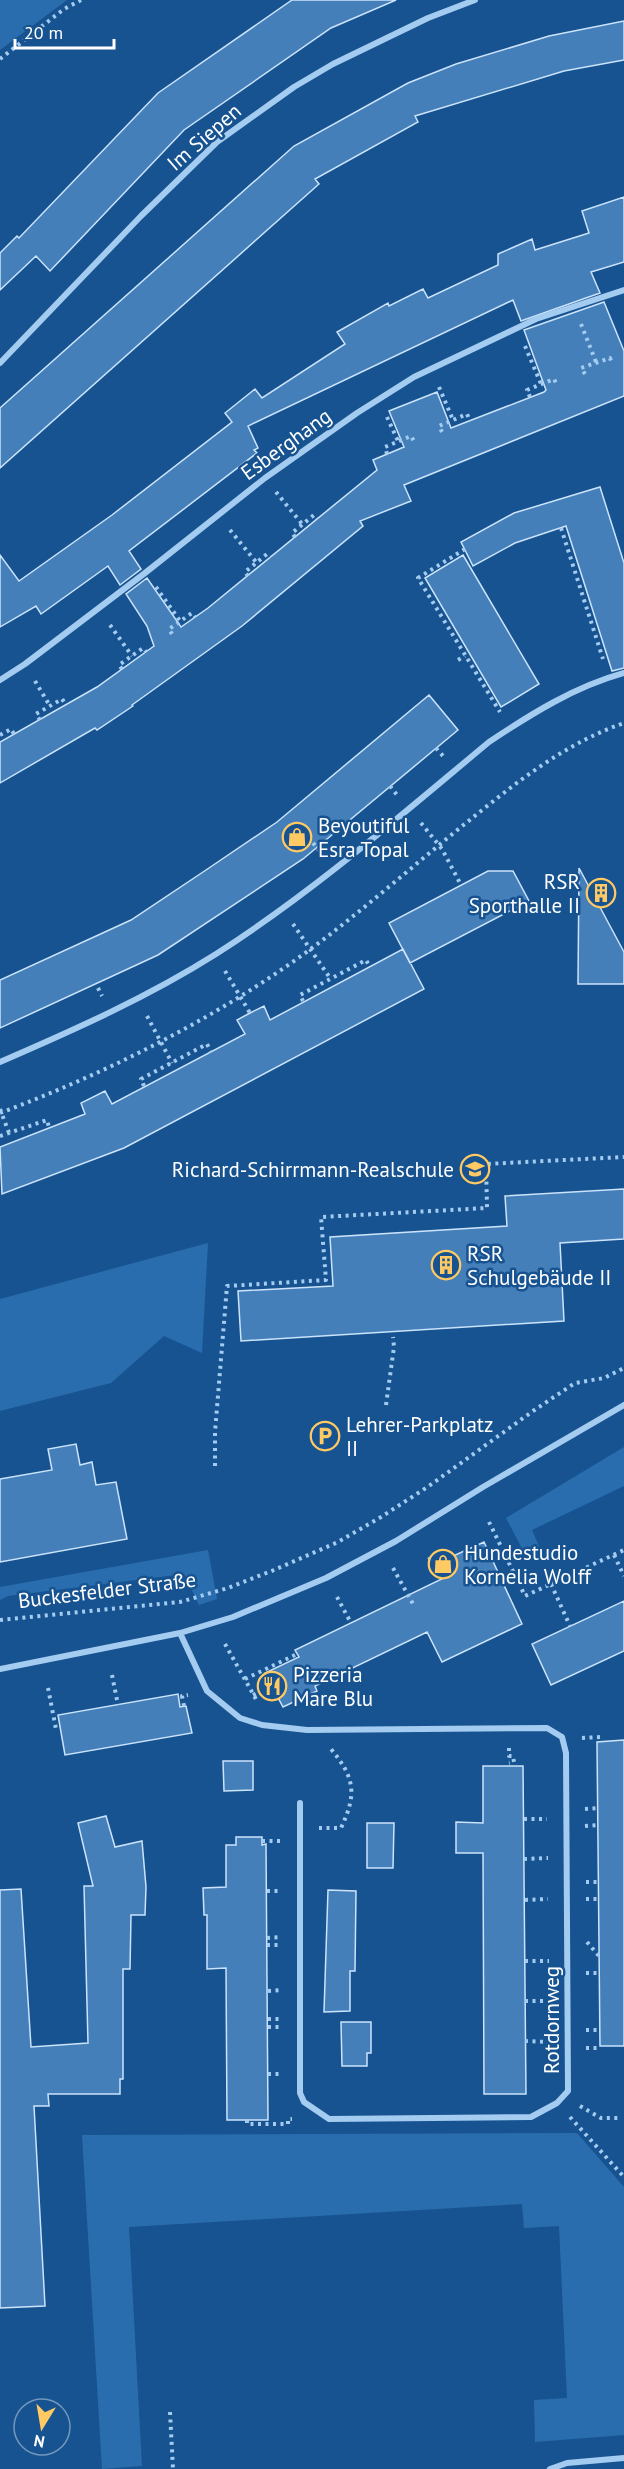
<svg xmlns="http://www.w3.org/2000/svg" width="624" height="2469" viewBox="0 0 624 2469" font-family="'PT Sans',sans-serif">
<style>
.green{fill:#2a6dae}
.building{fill:#447fb9;stroke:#cbe3fb;stroke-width:1.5}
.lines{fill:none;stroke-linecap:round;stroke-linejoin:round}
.path{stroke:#a4cbf0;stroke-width:4;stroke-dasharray:3 4.5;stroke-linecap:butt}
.minor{stroke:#a4cbf0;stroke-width:6}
.labels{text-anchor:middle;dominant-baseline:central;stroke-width:5;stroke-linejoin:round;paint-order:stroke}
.street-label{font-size:21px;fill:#fff;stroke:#175390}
.poi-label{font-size:21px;fill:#fff;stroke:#175390;text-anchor:start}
</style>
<rect width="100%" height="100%" fill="#175390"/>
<path class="green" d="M0 0H67L0 50Z
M208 1243 202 1353 164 1336 111 1383 0 1411V1299Z
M624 1447V1486L532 1530 542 1553 533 1557 526 1556 506 1518Z
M208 1550 217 1599 199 1605 184 1574 8 1596 0 1600V1587Z
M577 2133 624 2187V2435L535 2442 534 2400 567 2398 559 2226 524 2228 522 2204 129 2227 142 2466 102 2469 82 2135Z"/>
<path class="building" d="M292 0H396L331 28 184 130 50 271 36 256 0 290V253L17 236 19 238 158 93Z
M624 21V60L564 71 415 116 418 122 315 179 319 184 0 468V408L294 146 408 83 456 64 549 36Z
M624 197V262L591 272 600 293 521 321 513 300 248 426 258 448 254 450 257 453 129 551 141 569 120 585 108 566 41 614 36 606 0 627V555L19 581 112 515 232 422 225 413 255 389 262 398 345 344 337 332 388 303 389 306 423 289 428 298 498 265V254L532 239 535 250 589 233 582 211Z
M604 302 624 351V396L404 485 411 501 360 521 363 526 242 626 132 705 133 706 97 730 95 728 0 783V742L97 687 154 646 147 626 126 594 147 578 181 627 208 608 377 470 373 460 404 447 389 411 437 392 451 428 544 392 546 390 524 330Z
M600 487 624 563V668L612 671 566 526 515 543 473 566 461 542 514 513Z
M463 555 539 684 501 707 425 578Z
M429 695 458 730 303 859 158 955 0 1028V980L131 920 206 870 277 822Z
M579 868 624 952V984H578Z
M488 871H513L529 901 410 963 389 923Z
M403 949 424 989 124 1148 2 1194 0 1147 85 1114 81 1103 105 1091 112 1104 245 1034 237 1020 250 1013 264 1006 270 1020Z
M624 1189V1239L560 1243 564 1321 241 1341 238 1291 333 1286 330 1237 507 1226 505 1196Z
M76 1444 80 1465 92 1462 96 1485 116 1482 127 1539 0 1562V1479L52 1470 48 1449Z
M484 1542 522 1624 442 1662 427 1632 315 1686 317 1691 283 1707 265 1673 299 1657 295 1650 450 1575 442 1561Z
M624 1601V1651L551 1685 532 1644Z
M178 1694 180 1707 186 1706 192 1733 65 1755 58 1715Z
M624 1740V2046H600L597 1742Z
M223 1761H253V1790L224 1791Z
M483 1766H523L526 2094H484L483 1853H456V1822L483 1823Z
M106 1816 115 1847 142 1841 146 1887 145 1915H131L130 1969H123V2079H120V2094H48L49 2106H34L45 2306 0 2308V1890L21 1889 31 2047 88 2043 84 1886H93L78 1823Z
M367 1823H394L393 1868H367Z
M236 1837H262V1845L266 1844 268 2120H227L226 1968 207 1969V1915H204L203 1888 226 1887V1845H236Z
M328 1890 356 1891 355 1971H350V2011L324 2012Z
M341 2022H371V2053H367V2066H342Z"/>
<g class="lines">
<path class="path" d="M0 59 64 9 81 0
M581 324 596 362
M525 346 541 384
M585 374 581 368 610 358 612 363
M439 387 453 420
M530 397 527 390 554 379 557 385
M387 417 398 441
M442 432 439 426 467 414 470 421
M387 454 385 447 411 436 415 443
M276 492 302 524
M561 528 603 659
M230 530 256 562
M295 537 292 533 314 515 317 519
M465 549 418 578 500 712
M248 576 245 572 267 554 271 557
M156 587 180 621
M110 625 132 656
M172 634 169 629 192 613 195 617
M458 660 465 656
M122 669 119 665 143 648 146 652
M35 681 50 706
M40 720 36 714 62 699 66 705
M0 735 11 729 14 734
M436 748 443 756
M390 786 397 795
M345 823 352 831
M421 823 442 849 461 885
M313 843 323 855
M293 924 330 978
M225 971 250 1013
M98 988 102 996
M303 1001 300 995 366 960 370 967
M147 1016 172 1063
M144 1086 141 1079 207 1044 211 1052
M0 1109 9 1133
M0 1113C125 1066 248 1002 352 917 392 885 431 851 471 819 518 781 566 743 624 723
M0 1136 47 1120 49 1127
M386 1405 394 1347 393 1337
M215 1466V1432L227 1286 326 1280 321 1217 487 1208 486 1164 624 1157
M489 1522 525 1596 624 1550
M614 1555 624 1576
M429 1557 435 1568 443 1564
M393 1568 413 1604
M502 1583 529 1570
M551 1584 570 1626
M337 1597 351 1623
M0 1620 180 1602 228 1588 274 1570 338 1542 381 1517 429 1486 533 1411 575 1383 604 1378 624 1368
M225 1644 257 1701
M112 1675 118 1705
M245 1679 297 1654
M48 1688 56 1729
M253 1695 272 1686
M184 1706 182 1696 188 1695
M582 1738 601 1737
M509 1748V1756H513L514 1762 509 1763
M585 1809 598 1808
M524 1819H547
M585 1826 598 1825
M319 1828H341C357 1794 355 1778 331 1749
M262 1841H281
M524 1859 548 1858
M586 1882H599
M267 1891H281
M586 1899H599
M525 1900 548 1899
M267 1938 281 1937
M587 1942 599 1956
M267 1945H281
M525 1961H549
M586 1973H599
M268 1991 282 1990
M525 2001H549
M268 2019H282
M268 2027H282
M586 2030H600
M525 2041 549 2042
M586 2048H600
M268 2074H282
M580 2106 601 2118H618
M570 2117 624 2177
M247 2120V2124H288V2119H292
M170 2412 173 2469"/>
<path class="minor" d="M0 363 141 216 217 142 294 87 333 64 428 18 475 0
M0 680 25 664 145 573 265 478 357 413 414 377 536 319 624 290
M0 1062C74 1030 148 997 216 954 313 892 400 816 489 742 531 714 574 687 624 673
M180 1633 207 1691 240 1718 262 1725 307 1730 547 1728 562 1737 566 1753 568 2091 557 2103 531 2117 329 2119 304 2102 300 2093V1803
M0 1669 180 1633 233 1617 326 1578 396 1541 483 1487 624 1405
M550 2469 567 2463 624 2458"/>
</g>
<defs>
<g id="shop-ring" transform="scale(1.5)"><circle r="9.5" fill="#175390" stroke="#ffc963" stroke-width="1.5"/><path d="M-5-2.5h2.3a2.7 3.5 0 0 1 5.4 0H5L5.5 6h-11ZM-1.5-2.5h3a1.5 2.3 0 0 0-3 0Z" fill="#ffc963"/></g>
<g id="building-ring" transform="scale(1.5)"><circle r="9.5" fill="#175390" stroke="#ffc963" stroke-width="1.5"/><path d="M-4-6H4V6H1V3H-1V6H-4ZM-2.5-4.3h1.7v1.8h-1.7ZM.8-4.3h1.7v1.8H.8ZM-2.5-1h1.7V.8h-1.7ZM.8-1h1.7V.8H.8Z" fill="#ffc963"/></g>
<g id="school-ring" transform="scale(1.5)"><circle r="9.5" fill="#175390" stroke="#ffc963" stroke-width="1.5"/><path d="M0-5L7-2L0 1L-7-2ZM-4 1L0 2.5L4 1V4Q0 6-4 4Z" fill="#ffc963"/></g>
<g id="parking-ring" transform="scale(1.5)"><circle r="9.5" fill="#175390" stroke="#ffc963" stroke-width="1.5"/><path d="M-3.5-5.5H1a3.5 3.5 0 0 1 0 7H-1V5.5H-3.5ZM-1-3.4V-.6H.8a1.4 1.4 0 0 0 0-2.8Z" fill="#ffc963"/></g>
<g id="restaurant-ring" transform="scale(1.5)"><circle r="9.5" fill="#175390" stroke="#ffc963" stroke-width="1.5"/><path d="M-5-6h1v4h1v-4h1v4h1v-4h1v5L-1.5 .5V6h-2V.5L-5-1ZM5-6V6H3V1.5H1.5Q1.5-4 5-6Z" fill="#ffc963"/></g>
</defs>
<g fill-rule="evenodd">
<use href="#shop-ring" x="297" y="837"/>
<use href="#building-ring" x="601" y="893"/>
<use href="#school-ring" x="475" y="1169"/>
<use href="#building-ring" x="446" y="1265"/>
<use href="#parking-ring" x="325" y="1436"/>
<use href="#shop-ring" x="443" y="1564"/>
<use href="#restaurant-ring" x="272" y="1686"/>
</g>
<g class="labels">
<g class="street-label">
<text transform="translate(204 137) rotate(-41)">Im Siepen</text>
<text transform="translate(286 444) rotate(-36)">Esberghang</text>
<text transform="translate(107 1590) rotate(-7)">Buckesfelder Straße</text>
<text transform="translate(551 2020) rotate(-90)">Rotdornweg</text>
</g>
<g class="poi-label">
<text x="318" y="825">Beyoutiful<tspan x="318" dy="24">Esra Topal</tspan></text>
<text x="580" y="881" text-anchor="end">RSR<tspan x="580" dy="24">Sporthalle II</tspan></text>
<text x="454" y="1169" text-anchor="end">Richard-Schirrmann-Realschule</text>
<text x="467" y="1253">RSR<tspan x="467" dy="24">Schulgebäude II</tspan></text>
<text x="346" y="1424">Lehrer-Parkplatz<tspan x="346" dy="24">II</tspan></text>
<text x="464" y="1552">Hundestudio<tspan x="464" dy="24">Kornelia Wolff</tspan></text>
<text x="293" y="1674">Pizzeria<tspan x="293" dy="24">Mare Blu</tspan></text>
</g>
</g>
<g transform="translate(42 2427) rotate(191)"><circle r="28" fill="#175390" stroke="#7498bc" stroke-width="1.5"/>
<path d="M0-4.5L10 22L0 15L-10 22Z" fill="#ffc963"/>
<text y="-9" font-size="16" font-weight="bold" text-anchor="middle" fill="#ffffff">N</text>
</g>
<path d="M15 39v9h99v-9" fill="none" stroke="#ffffff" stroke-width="3"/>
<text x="24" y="39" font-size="18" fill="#ffffff" stroke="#175390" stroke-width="4.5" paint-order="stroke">20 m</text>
</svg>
